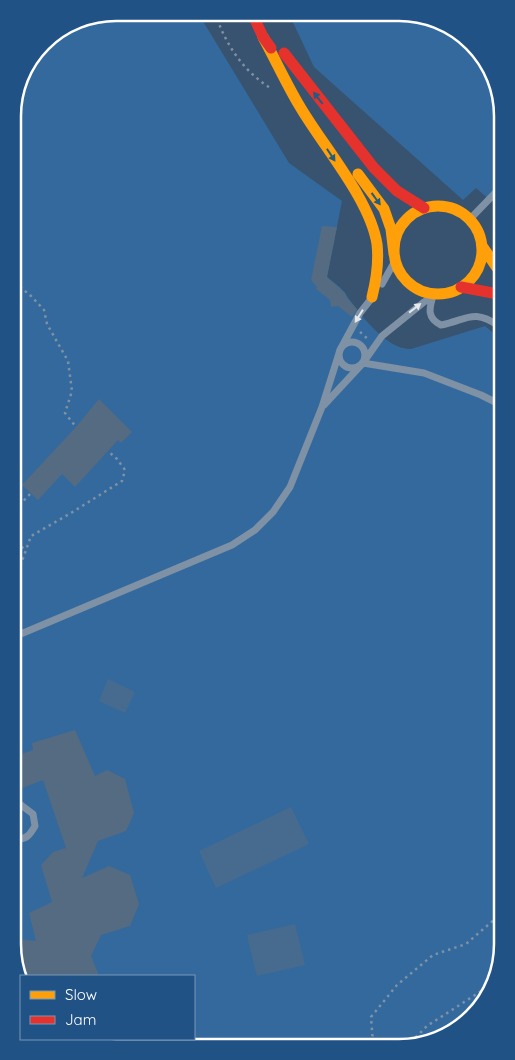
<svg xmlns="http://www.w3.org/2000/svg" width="515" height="1060" viewBox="0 0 515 1060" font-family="Quicksand,sans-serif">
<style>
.green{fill:#34699d}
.water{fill:#476b8f}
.building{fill:#556b81}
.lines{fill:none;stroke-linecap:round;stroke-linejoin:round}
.path{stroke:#7e91a5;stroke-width:2.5;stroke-dasharray:2.5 4;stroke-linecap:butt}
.lane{stroke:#7e91a5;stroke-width:7}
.slow{stroke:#ff9f0a;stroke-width:11}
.jam{stroke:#e5322d;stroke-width:11}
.oneway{fill:#225c81}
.oneway2{fill:#e5e9ed}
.rim{fill:none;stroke:#fff;stroke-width:2.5}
</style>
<rect width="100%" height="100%" fill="#37536f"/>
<path class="green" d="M116 13H198L289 163 342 201 327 277C333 282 341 287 345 293 358 312 386 350 411 349L485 326 499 338 502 951 481 1007 432 1042 102 1047 85 1039H194V976H21V982L18 977 13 103 23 70 47 38 77 20Z
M289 14H419L468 38 497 83 498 207 476 188 463 200 314 67Z"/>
<path class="water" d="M108 679 135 692 125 713 99 701Z
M291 807 309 844 216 888 199 851Z
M295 924 305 965 257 976 247 935Z"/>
<path class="building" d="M322 226 337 227 327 277 345 293 347 298 357 309 352 317 338 306 331 307 330 300 316 289 317 287 311 280Z
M99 399 132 432 121 443 118 440 75 487 62 474 38 500 22 485 76 427Z
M75 730 95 776 107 770 125 779 134 813 126 831 98 841 82 878 109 866 130 875 139 904 130 926 101 935 91 956 99 976H18V939L36 941 29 913 52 902 41 865 53 852 66 848 43 780 17 790V758L18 755 33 750 32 743Z"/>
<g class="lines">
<path class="path" d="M215 13C225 43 242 70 269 87
M225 13 235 18
M14 284 19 286 31 296 44 310 47 324 68 361 72 391 65 413 76 427
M360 332 369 340
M15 510 30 494
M16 552 26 545
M16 578 31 536 71 513 122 481 125 470 117 459 108 451
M411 1042 427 1026 489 986
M373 1043 371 1017 397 985 433 955 466 944 502 913"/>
<path class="lane" d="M470 219 498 190
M382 284 395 261
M433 296C429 309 427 318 441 325 467 320 473 308 499 326
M339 355a13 13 0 1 1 26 0a13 13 0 1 1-26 0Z
M363 363 424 373 481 395 499 404
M324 405 363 363 382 336 424 302 438 294
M16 636 232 545 255 530 273 512 290 487 322 407 340 350 360 313 371 299
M17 802 33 814 35 826C31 833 26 841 17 838"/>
<path class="slow" d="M263 37C275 59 286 83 299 105 322 145 370 199 377 244 379 261 376 281 372 297
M358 174 384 209 391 229 394 254
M394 250a44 44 0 1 1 88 0a44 44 0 1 1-88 0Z
M482 246 498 269"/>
<path class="jam" d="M252 13 263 37 271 48
M284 53 374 168 397 191 424 208
M461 287 498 294"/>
</g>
<defs><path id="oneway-solid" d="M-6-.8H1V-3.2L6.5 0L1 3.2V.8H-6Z" transform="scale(1.25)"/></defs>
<g class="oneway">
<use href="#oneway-solid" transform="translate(318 98) rotate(-128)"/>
<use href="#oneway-solid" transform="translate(331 155) rotate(57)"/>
<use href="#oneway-solid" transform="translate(376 199) rotate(54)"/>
</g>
<g class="oneway2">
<use href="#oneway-solid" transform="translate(415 308) rotate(-38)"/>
<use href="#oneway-solid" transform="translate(359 316) rotate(122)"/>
</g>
<path d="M0 0H515V1060H0ZM116 21H399A95 95 0 0 1 494 116V944A95 95 0 0 1 399 1039H116A95 95 0 0 1 21 944V116A95 95 0 0 1 116 21Z" fill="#205286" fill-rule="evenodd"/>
<path class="rim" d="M116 21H399A95 95 0 0 1 494 116V944A95 95 0 0 1 399 1039H116A95 95 0 0 1 21 944V116A95 95 0 0 1 116 21Z"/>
<rect x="20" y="975" width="175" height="65" fill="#205286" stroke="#7997b6"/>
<rect x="30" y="991" width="25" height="8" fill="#ff9f0a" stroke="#7997b6"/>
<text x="65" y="1000" font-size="15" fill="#ffffff">Slow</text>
<rect x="30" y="1016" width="25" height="8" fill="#e5322d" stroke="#7997b6"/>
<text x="65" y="1025" font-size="15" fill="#ffffff">Jam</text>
</svg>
